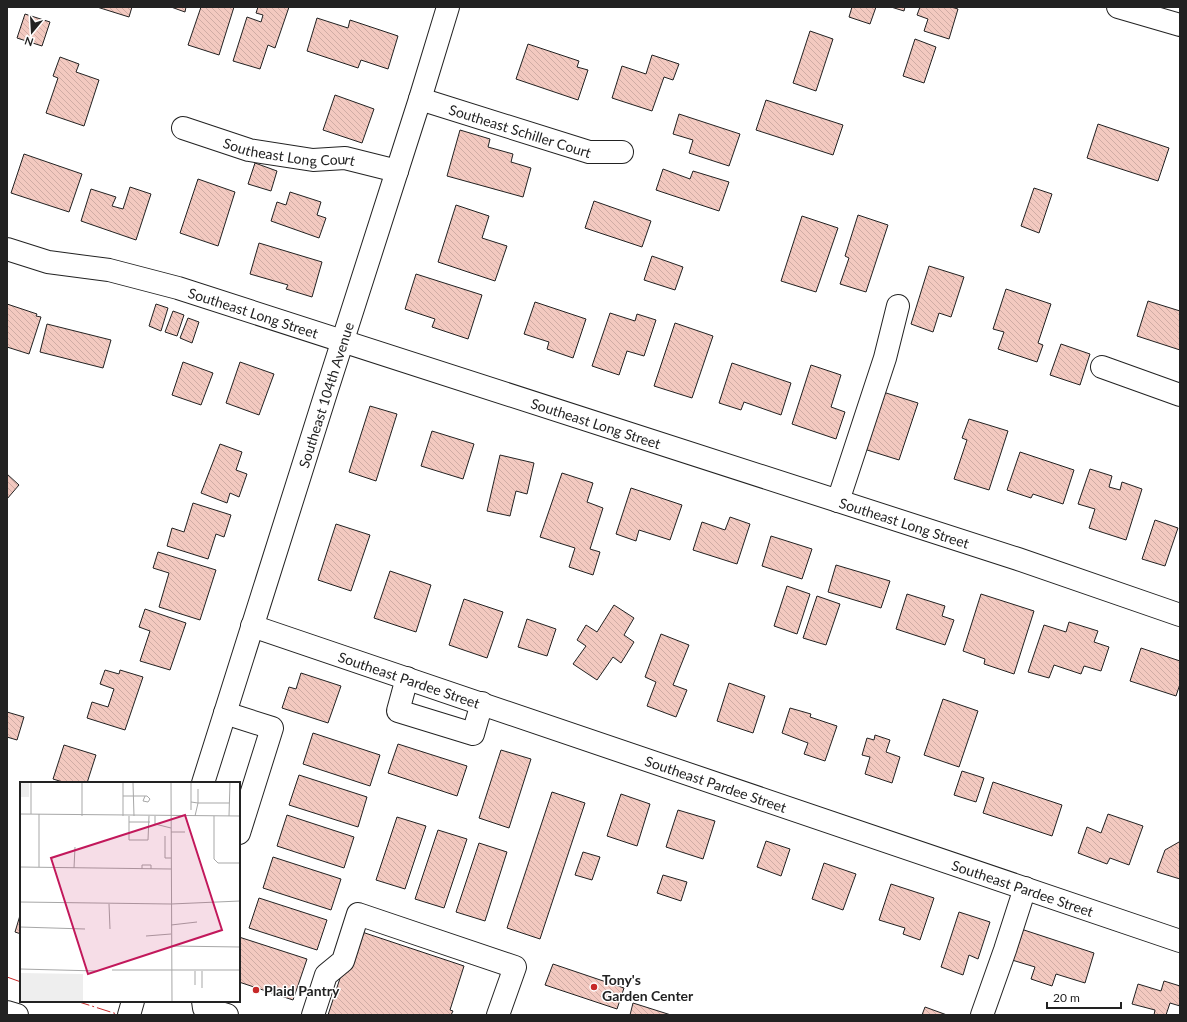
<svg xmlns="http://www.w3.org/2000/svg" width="1187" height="1022" viewBox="0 0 1187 1022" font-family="Lato,sans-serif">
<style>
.building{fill:url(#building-back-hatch);stroke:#222}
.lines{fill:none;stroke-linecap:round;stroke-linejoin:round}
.minor-casing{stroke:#222;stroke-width:24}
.major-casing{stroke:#222;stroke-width:24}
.minor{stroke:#fff;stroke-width:22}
.major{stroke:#fff;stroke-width:22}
.power{stroke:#c62828;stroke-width:1;stroke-dasharray:14 3 2 3;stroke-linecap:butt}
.poi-dot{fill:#c62828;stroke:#fff;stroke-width:1.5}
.labels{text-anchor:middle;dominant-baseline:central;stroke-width:3;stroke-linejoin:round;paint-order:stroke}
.street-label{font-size:14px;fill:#222;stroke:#fff}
.poi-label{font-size:14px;font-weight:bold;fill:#222;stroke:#fff;text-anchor:start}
.inset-road{fill:none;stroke:#a7a7a7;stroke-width:1}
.view{fill:#c2185b;fill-opacity:0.15;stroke:#c2185b;stroke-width:2}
.inset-edge{fill:none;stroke:#222;stroke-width:2}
</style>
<defs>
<pattern id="building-back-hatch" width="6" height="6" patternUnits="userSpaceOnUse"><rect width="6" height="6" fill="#f3c9c0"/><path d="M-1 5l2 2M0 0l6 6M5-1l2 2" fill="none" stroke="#d0aca5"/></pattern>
</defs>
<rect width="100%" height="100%" fill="#fff"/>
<path class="building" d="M97 7H132L129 17Z
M171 7H186L185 12Z
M201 7H234L219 55 188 45Z
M258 7H289L275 48 268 45 260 69 233 61 247 17 261 22 263 15 256 13Z
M852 7H876L870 24 849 17Z
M891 7H905L904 11Z
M920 7H951L958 9 949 39 924 31 928 19 917 15Z
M25 14 50 22 42 46 17 38Z
M317 18 348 28 350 20 398 36 388 69 361 60 358 68 307 51Z
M810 31 833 39 816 91 793 83Z
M915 39 936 47 924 83 903 76Z
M528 44 579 61 577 67 588 70 578 100 516 79Z
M652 55 679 64 673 80 664 77 652 111 612 98 622 66 646 74Z
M60 57 79 64 76 72 99 80 84 126 46 113 58 78 53 76Z
M335 95 374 109 362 143 323 130Z
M766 100 843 125 833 155 756 130Z
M679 114 740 134 729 166 689 153 693 140 673 134Z
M1098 124 1169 148 1158 181 1087 158Z
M460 130 490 139 488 147 513 154 511 162 531 168 523 197 447 176Z
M24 154 82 174 69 212 11 193Z
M255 163 277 171 271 191 248 184Z
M663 169 690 179 693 171 729 182 719 211 656 190Z
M198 179 235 192 218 246 180 233Z
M130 187 151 194 136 240 81 221 91 189 116 197 112 206 123 209Z
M1034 188 1052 194 1039 233 1021 226Z
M290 192 321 202 317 215 326 218 319 238 271 221 277 202 286 205Z
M594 201 651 221 642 247 585 228Z
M456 205 489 216 482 238 507 246 495 281 438 262Z
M858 215 888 225 866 292 840 284 849 258 845 256Z
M802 216 838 228 816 292 781 281Z
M259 243 322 262 312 297 286 289 288 285 250 274Z
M652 256 683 267 675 290 644 280Z
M929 266 964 277 951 317 939 313 933 332 911 324Z
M416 274 482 295 468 339 432 327 435 319 405 309Z
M1006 289 1051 304 1038 343 1043 345 1037 362 998 349 1004 332 993 329Z
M1148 301 1180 311V350L1137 336Z
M535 302 586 319 573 358 547 349 549 342 524 334Z
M7 304 37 314 36 316 41 317 29 354 7 347Z
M156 304 168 308 161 331 149 326Z
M173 311 184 315 177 336 165 332Z
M610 313 635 321 637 314 656 320 644 356 627 351 619 375 592 366Z
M188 318 199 322 192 343 180 338Z
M675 323 713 336 692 398 654 386Z
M47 324 111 340 103 368 40 352Z
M1061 344 1090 354 1080 385 1050 375Z
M183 362 213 373 201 405 172 395Z
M240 362 274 374 259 415 226 403Z
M732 363 791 383 781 415 744 402 741 410 719 403Z
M811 365 841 375 831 407 845 412 836 439 792 424Z
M883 392 918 403 899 460 864 449Z
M370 406 397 414 376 481 349 472Z
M969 419 1008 431 989 490 954 479 967 440 962 438Z
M432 431 474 444 463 479 421 466Z
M220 444 242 452 236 470 247 474 239 497 230 493 227 503 201 493Z
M1020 452 1074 470 1063 504 1033 494 1031 498 1007 490Z
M500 455 534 463 527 494 516 491 510 516 487 511Z
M1090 469 1112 476 1109 487 1120 490 1122 482 1142 489 1126 540 1089 528 1095 509 1078 504Z
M562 473 593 483 587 502 603 508 590 549 600 552 593 575 569 567 575 548 540 537Z
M7 474 19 485 7 499Z
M631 488 682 505 670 540 639 530 636 541 616 534Z
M193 503 231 515 224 537 216 534 208 559 167 546 172 528 184 532Z
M730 517 750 524 737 564 693 550 702 522 725 530Z
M1155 520 1178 528 1165 566 1142 559Z
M336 524 370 535 351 591 318 580Z
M771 536 812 549 802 579 762 566Z
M158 552 216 570 200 620 159 607 169 573 153 568Z
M836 565 890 581 881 608 828 592Z
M390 571 431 585 416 632 374 618Z
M787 586 810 594 797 634 774 626Z
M907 594 945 606 942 616 954 620 945 645 896 629Z
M981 594 1034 611 1014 674 984 664 985 659 963 651Z
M817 596 840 604 826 645 803 638Z
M464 599 503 612 487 658 449 645Z
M614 605 634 618 624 635 634 642 621 663 613 657 597 680 573 664 586 646 577 640 586 625 597 632Z
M145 609 186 623 170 670 140 661 150 631 139 627Z
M527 619 556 629 547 656 518 647Z
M1069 622 1098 631 1094 642 1109 647 1101 671 1084 666 1081 674 1054 665 1049 678 1028 672 1044 625 1066 632Z
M661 634 689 645 673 685 687 690 676 717 647 706 656 682 645 677Z
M1141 648 1180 661V684L1176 696 1130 681Z
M105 670 119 674 120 670 143 677 125 730 87 718 92 702 108 707 114 689 100 684Z
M301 673 341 686 328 723 282 708 289 687 296 689Z
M729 683 765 696 753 733 717 721Z
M943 699 978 711 959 767 924 755Z
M790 708 811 714 810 717 837 726 825 761 804 754 808 743 782 733Z
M7 712 24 717 17 740 7 737Z
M313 733 380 755 370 786 303 764Z
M875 735 890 740 886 752 900 757 892 783 865 774 870 757 862 755 867 738 874 740Z
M398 744 467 766 457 796 388 773Z
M64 745 96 755 87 783H66L53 779Z
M501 750 531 759 509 828 479 818Z
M962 771 984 778 976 802 954 795Z
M299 775 367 797 358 827 289 805Z
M993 782 1062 805 1052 836 983 813Z
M552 792 585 803 540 939 507 928Z
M621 794 650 804 637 846 607 836Z
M678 810 715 821 703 859 666 847Z
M1108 814 1143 826 1129 865 1110 858 1107 864 1078 853 1087 827 1101 833Z
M287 815 354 837 344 868 277 846Z
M397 817 426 826 405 889 376 880Z
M438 830 467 839 444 908 415 899Z
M766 841 790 849 781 876 757 867Z
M1179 842H1180V879L1157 872 1165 850Z
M479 843 507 852 485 921 456 912Z
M583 852 600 857 592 880 575 875Z
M273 857 341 879 331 910 263 888Z
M824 863 856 874 843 910 812 899Z
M663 875 687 882 681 901 657 893Z
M891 884 934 898 920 940 903 934 905 928 879 920Z
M259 898 327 920 317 950 249 928Z
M21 912V934L15 932Z
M959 912 990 922 978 959 969 955 963 975 941 967Z
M1021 929 1094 953 1085 983 1056 974 1052 986 1031 979 1035 967 1012 960Z
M362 932 464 966 450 1010 453 1011 451 1015H328L344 966Z
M239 937 307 959 293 1000 239 982Z
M553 964 624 988 617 1009 545 985Z
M1164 981 1180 986V1006L1170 1003 1166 1015H1154L1155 1010 1132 1004 1138 984 1161 991Z
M633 1003 671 1015H630Z
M925 1007 947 1015H922Z"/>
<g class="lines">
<g class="minor-casing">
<g id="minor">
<path d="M1118 7 1180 25"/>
<path id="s1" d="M420 99 589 152H622"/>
<path id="s2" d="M183 128 249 150 313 160 345 158 397 171"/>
<path id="s3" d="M7 249 48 262 109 270 178 288 1018 559 1180 615"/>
<path d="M1102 367 1180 395"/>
<path d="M838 501 885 358 898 306"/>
<path id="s4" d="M252 626 1180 941"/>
<path d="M407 678 398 711 473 734 482 703"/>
<path d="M225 713 272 728 239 833"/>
<path id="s5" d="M203 783 325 396 420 99 448 7"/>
<path d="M203 1001 204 1008 227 1015"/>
<path d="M129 1015 133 1001"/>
<path d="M313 1015 326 975 343 961 358 914 515 967 498 1015"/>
<path d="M982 1015 1005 950 1025 888"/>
</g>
</g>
<g class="major-casing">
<path id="major" d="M7 1012 17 1015"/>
</g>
<use href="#minor" class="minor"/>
<use href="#major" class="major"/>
<path class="power" d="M7 977 21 982
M76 1001 120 1015"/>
</g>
<g class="poi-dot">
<circle cx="594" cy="987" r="4"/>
<circle cx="256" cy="990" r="4"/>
</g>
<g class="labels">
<g class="street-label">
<text stroke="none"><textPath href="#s1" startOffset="105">Southeast Schiller Court</textPath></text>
<text stroke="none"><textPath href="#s2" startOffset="110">Southeast Long Court</textPath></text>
<text stroke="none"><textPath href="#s3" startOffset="255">Southeast Long Street</textPath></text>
<text stroke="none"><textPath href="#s5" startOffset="407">Southeast 104th Avenue</textPath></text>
<text stroke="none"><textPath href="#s3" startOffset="615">Southeast Long Street</textPath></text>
<text stroke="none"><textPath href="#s3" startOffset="939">Southeast Long Street</textPath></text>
<text stroke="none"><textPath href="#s4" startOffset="166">Southeast Pardee Street</textPath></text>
<text stroke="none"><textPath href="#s4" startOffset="490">Southeast Pardee Street</textPath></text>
<text stroke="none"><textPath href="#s4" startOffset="814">Southeast Pardee Street</textPath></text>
</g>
<g class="poi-label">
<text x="602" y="979">Tony's<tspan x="602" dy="16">Garden Center</tspan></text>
<text x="264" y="990">Plaid Pantry</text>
</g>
</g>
<g transform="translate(20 782)">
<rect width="220" height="220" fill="#fff"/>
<path d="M0 0H9V15H0Z" fill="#eee"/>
<path d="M0 191 63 192V220H0Z" fill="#eee"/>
<path class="inset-road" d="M151 0 152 220M113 1 114 34M103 14H127L130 17 128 20 123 19 125 14M171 20 178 21V7M171 28V0M0 32 220 34M11 32V0M19 32V85M62 34V0M103 34V0M109 34V58H128L129 34M135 34V42L151 46M175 34 178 21H209M194 34V77L198 81H220M209 34 210 0M109 40H130M151 50H165M145 54V76H151M0 85 151 87M54 86 55 65M122 87V83H131V87M0 120 151 122 220 119M89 122 90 147M151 143 177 140M0 145 65 147M126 154 151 152M151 164 220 165M0 187 78 189M92 188H220M182 189V206M175 203V189"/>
<path class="view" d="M165 33 202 148 68 192 31 76Z"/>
<rect width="220" height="220" class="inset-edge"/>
</g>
<rect width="1187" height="1022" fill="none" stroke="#222222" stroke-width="16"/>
<g transform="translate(32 32) rotate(198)" stroke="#ffffff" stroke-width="3" paint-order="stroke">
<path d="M0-3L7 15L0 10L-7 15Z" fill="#222222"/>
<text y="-6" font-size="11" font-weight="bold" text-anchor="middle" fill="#222222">N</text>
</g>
<path d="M1047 1002v6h74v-6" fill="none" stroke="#222222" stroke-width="2"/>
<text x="1053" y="1002" font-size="12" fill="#222222" stroke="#ffffff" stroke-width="3" paint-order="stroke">20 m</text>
</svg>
